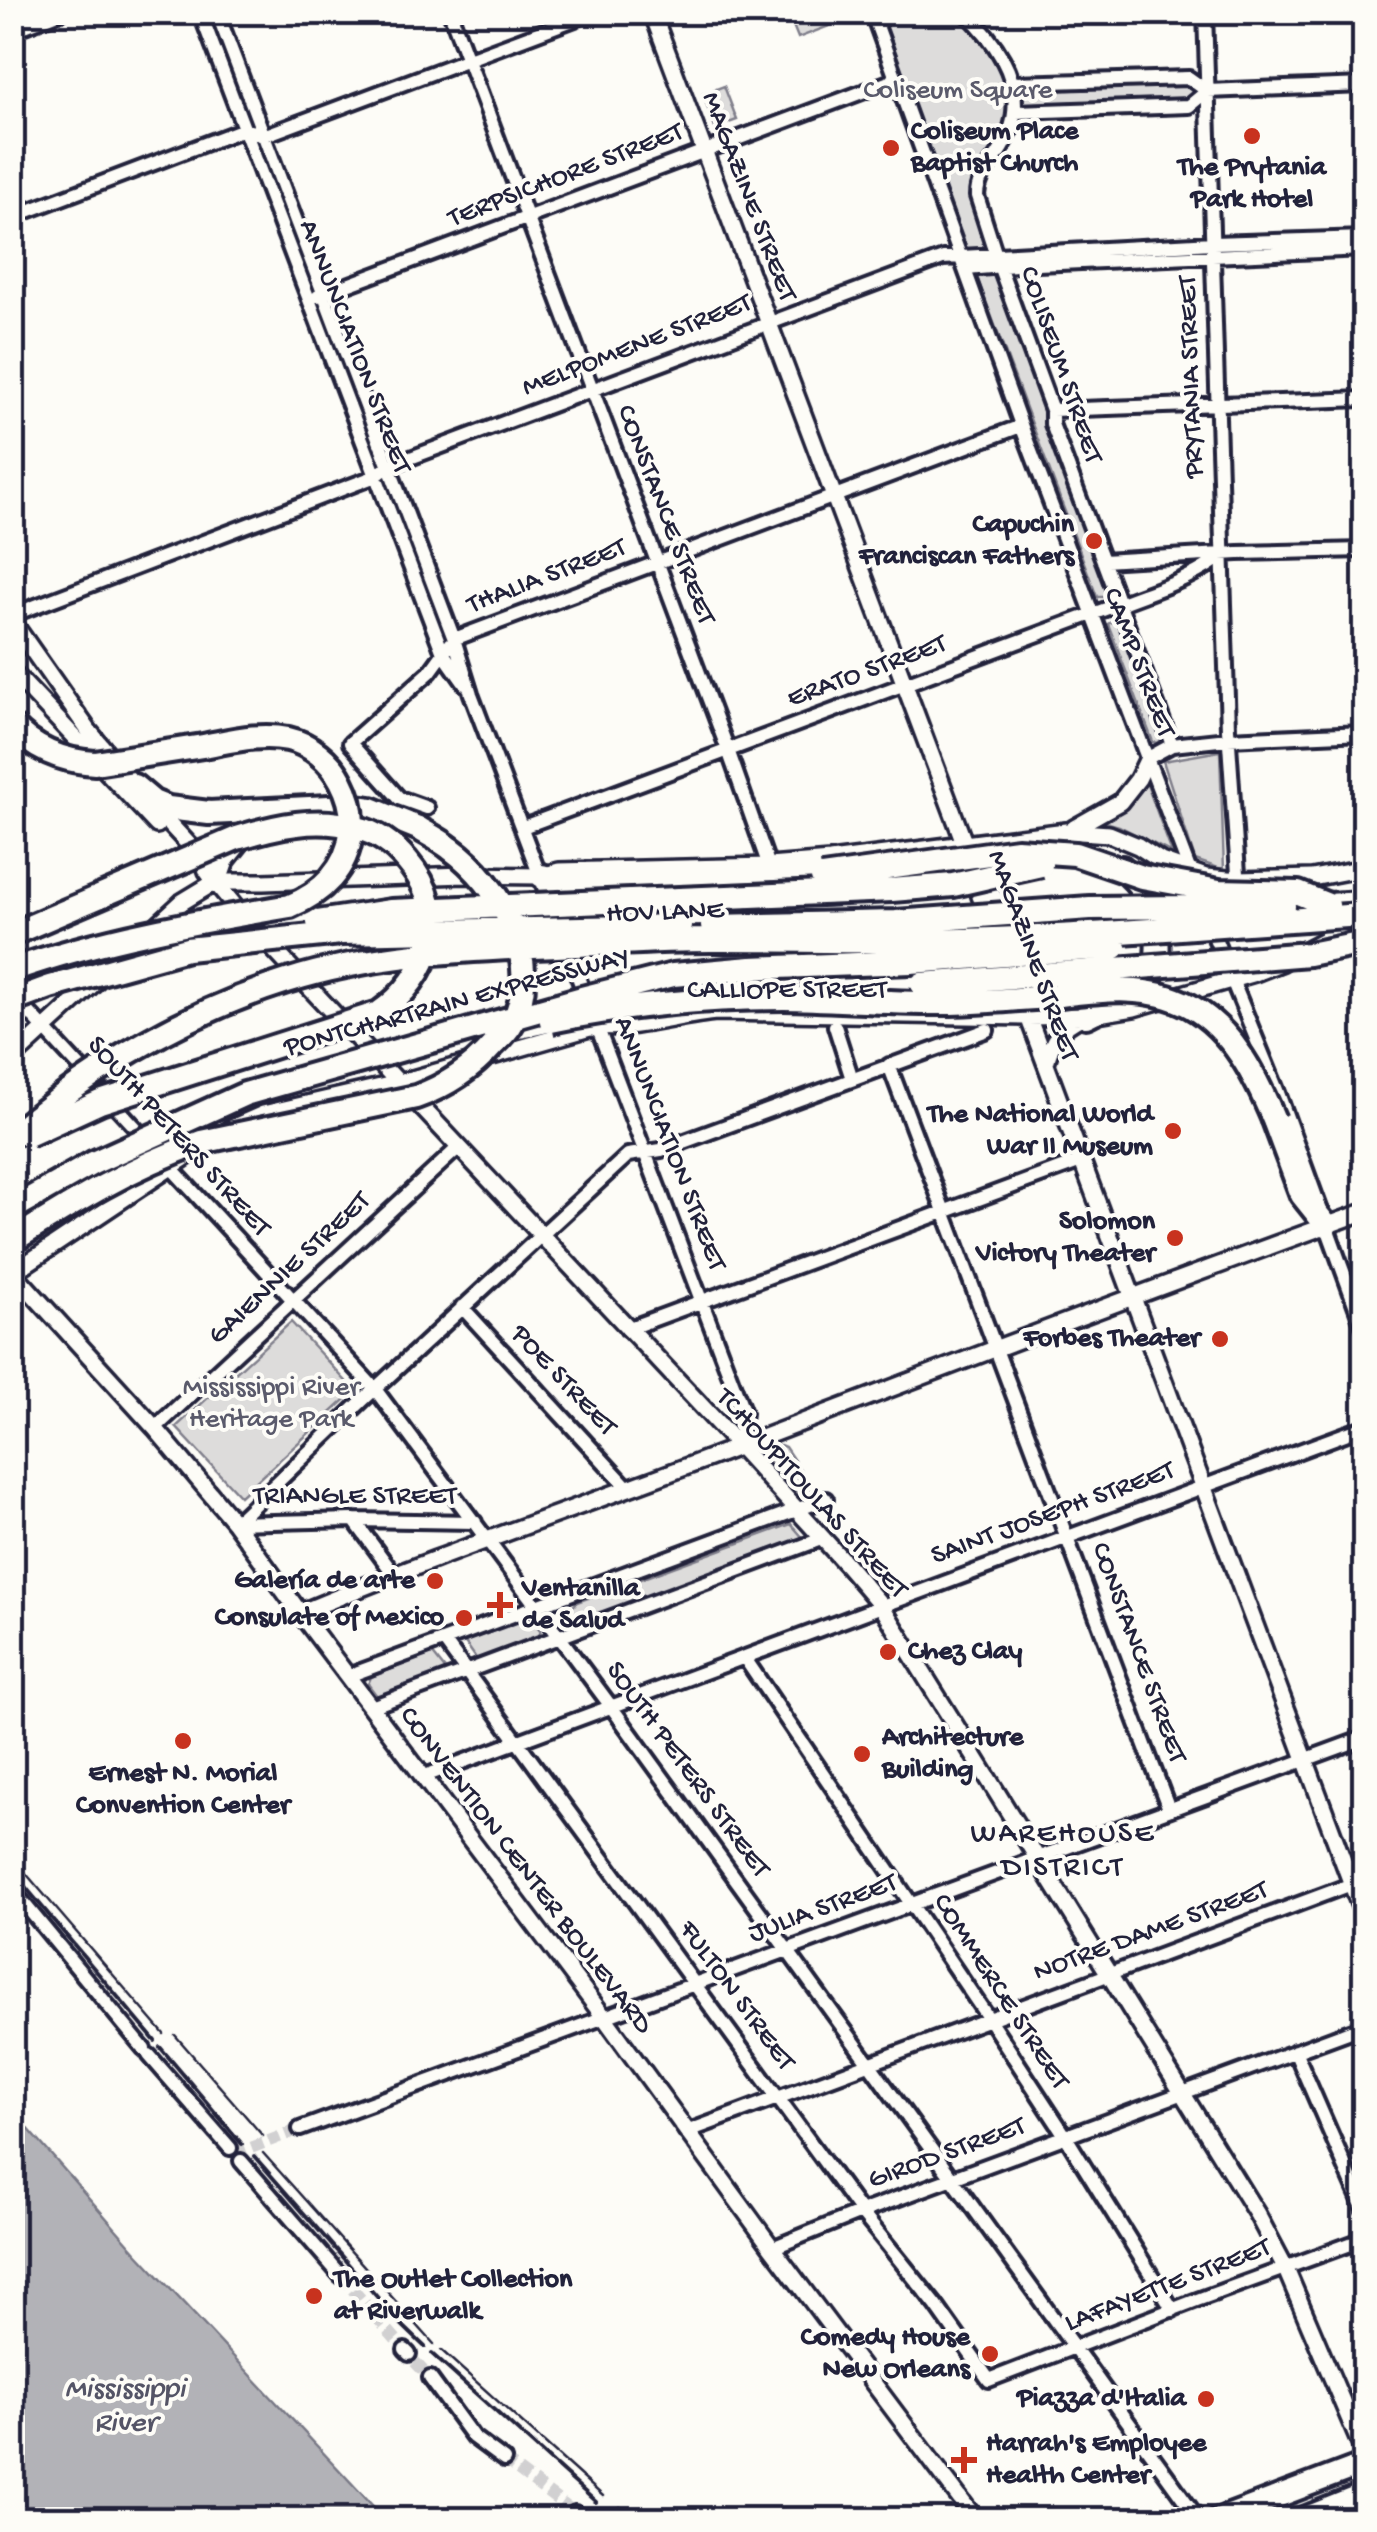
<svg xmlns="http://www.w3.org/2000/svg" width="1377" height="2532" viewBox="0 0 1377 2532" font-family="'Gochi Hand',sans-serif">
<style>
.green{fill:#dddcdb;stroke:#807f8b;stroke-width:2.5}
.water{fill:#b2b2b7;stroke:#787885;stroke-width:2.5}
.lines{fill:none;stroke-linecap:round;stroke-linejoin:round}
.minor-tunnel{stroke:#d1d0d1;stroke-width:12;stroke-dasharray:12 6;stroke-linecap:butt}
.minor-casing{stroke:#22223b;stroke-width:20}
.tertiary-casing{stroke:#22223b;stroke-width:22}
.primary-casing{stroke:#22223b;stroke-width:28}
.motorway-casing{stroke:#22223b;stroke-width:30}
.minor{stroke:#fdfcf7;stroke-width:12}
.tertiary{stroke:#fdfcf7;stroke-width:15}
.primary{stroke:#fdfcf7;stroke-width:20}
.motorway{stroke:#fdfcf7;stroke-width:22}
.tram{stroke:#22223b;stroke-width:2.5}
.rail{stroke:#22223b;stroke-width:4}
.motorway-bridge-casing{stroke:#22223b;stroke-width:30;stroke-linecap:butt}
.motorway-bridge{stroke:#fdfcf7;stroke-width:22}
.poi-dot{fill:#c8321e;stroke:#fdfcf7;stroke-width:4}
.labels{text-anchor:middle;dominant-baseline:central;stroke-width:8;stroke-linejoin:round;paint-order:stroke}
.park-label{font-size:28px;fill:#5a5a6b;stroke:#fdfcf7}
.poi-label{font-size:28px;font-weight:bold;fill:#22223b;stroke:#fdfcf7;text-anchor:end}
.street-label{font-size:28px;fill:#22223b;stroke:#fdfcf7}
.neighbourhood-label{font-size:30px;letter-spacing:2.5px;fill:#22223b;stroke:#fdfcf7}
.water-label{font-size:30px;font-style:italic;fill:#545466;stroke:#fdfcf7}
</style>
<rect width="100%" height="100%" fill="#fdfcf7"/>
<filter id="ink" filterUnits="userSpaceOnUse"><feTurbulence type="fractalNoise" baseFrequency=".01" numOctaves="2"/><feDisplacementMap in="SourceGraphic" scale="20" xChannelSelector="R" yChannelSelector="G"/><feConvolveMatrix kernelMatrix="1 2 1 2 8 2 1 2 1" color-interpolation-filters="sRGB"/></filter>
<g filter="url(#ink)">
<path class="green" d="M788 13H848L850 18 798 38Z
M872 13H965L1004 60 1016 112 977 186 996 254 961 256Z
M1186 85 1193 92 1185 100 1022 104V92Z
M724 86 737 120 715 128 703 94Z
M994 270 1109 593 1105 597H1097L976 275 979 271Z
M1115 619 1120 620 1164 737 1157 743 1153 742 1108 624Z
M1220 751 1224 870 1195 860 1163 761Z
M1145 779 1172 853 1119 826 1101 821Z
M291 1322 355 1391 240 1496 176 1427Z
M780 1445 785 1447 813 1489 812 1495 805 1499 799 1496 762 1454Z
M791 1524 804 1539 569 1627 562 1625V1619L577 1602Z
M525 1618C533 1619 541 1628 541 1636L538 1639 478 1661 464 1641Z
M432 1653 447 1672 386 1696H377L368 1684 371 1677Z"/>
<path class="water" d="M12 2110 136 2252 385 2519H13Z"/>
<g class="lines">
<path class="minor-tunnel" d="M235 2154 300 2129
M341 2276 405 2350
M415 2362 430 2378
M504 2460 575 2513"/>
<g class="minor-casing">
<path id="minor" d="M200 12 443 653 465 684
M217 12 454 639 471 694 586 998
M450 12 728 750 769 866
M872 12 1024 433 1191 874
M965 12C1007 52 1034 101 998 154 988 169 977 178 977 196L1001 271 1052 410V424L1172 745
M1205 12 1228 729 1239 888
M12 31 61 12
M1013 83 1189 78 1207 91 1364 85
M1016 112 1189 106 1207 91
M12 217 244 129 263 136 594 12
M966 269 1016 265 1364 249
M318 296 897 79
M1052 410 1364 399
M1103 561 1238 553 1364 550
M12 615 376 476 389 466 943 258 1213 243 1364 238
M1148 758 1172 745 1228 739 1364 733
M427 808 399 798 350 743 430 672 454 639 1021 426
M523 827 1119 604C1154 590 1195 579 1224 554
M1208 921 1277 1090 1364 1329
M14 996 150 1143
M595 1021 744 1413 739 1446
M835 1026 852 1079
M889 1065 1169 1809
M166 1162 375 1389 610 1705 1199 2520
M462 1307 628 1488
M627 1329 1081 1161
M155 1428 459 1147
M354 1520 393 1573
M235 1523 363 1400 628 1155 661 1150 987 1030
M235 1523 354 1520 475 1522
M444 1641 861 2212 936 2305 989 2380 1197 2300 1364 2239
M744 1657 989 2019 1066 2137 1173 2310
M348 1676 826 1499
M371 1707 824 1538
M422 1777 1364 1427
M12 1889 144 2049
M1295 2051 1364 2210
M149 2055 230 2148
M300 2129 1364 1738
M686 2132 1352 1884
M241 2161 341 2276
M772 2248 861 2212 1364 2026
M405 2350 409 2354
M430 2378 473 2437 504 2460
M575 2513 580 2517"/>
</g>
<g class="tertiary-casing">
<path id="tertiary" d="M652 12 965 845 980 896 991 922
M12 621 89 731 138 790
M12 671 157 825
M154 807 203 860 207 871 215 882 249 923 739 1446 846 1564 881 1605 1257 2214 1285 2267 1364 2453
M1074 828 1120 802 1138 779 1148 758
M988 869 990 890 1019 944
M1307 949 1330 937 1364 931
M1020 995 1364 1917
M12 1059 182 902 215 882H263L465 875 542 876 559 871 769 866 830 861 1066 831 1109 834 1138 846 1161 861 1206 877 1239 880 1312 878 1364 868
M1046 1063C1052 1040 1060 1027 1082 1017
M229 1129 263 1114 398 1083 597 1026C637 1030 678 1015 718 1012L1028 1017 1086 1016 1134 1008 1255 973 1283 962
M12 1271 155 1428 235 1523 300 1613 604 2017 772 2248 976 2520
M14 1272 189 1155
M300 1613C440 1554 584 1506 725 1452 938 1370 1150 1289 1364 1212"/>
</g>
<g class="primary-casing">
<path id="primary" d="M1216 2520 1364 2464
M1299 2520 1364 2494"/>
</g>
<g class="motorway-casing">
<path id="motorway" d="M134 786 153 802 168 808 209 813 350 806 371 809 418 828
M542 876 567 884 822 877
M215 882 223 859 243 834
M1328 905 1364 903
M1086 1016C1105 1006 1131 997 1147 980 1166 960 1156 913 1143 891 1138 882 1130 875 1122 868
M597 1026 611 1007 642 996 678 989 797 985 922 984
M496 1032 547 1021
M1274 1120 1302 1195 1326 1225"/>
</g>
<use href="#minor" class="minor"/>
<use href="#tertiary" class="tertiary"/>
<use href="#primary" class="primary"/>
<use href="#motorway" class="motorway"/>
<path class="tram" d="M12 1838 23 1851
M17 1863 164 2034
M175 2035 263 2136
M263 2153 434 2344
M441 2350 603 2496
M620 2507 633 2520"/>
<path class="rail" d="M12 1871 155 2041
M160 2047 242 2144
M254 2156 398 2321 425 2347
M432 2354 596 2502
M610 2516 614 2520"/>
<g class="motorway-bridge-casing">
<path id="motorway-bridge" d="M12 725C34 750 63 761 95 763 131 757 167 752 203 746 231 741 260 733 288 739 310 744 330 760 341 781 350 798 354 814 351 833 347 869 322 893 290 906 196 922 102 938 12 970
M822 877 1017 850 1075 854 1142 877 1219 891 1298 893 1328 905
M318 922 391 911 892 890 953 885 1041 865
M712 926 896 922 1090 908 1284 906
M12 934 237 838C275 826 318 816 357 828 378 833 394 845 407 861 452 913 431 977 379 1013L100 1102 28 1135
M922 984 1309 954 1364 943
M12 1001 50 987 187 949 341 933 680 926
M551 1021C628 1005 705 998 784 998 840 999 895 1004 951 1003 978 1002 1006 1000 1034 998 1086 993 1141 980 1190 1006 1233 1030 1256 1077 1274 1120
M12 1136C94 1067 185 1013 287 981 375 953 465 950 556 946 611 944 667 939 722 940 788 940 853 942 919 941 1068 939 1216 924 1364 915
M12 1209 93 1163 245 1094 582 998 673 975 751 968 911 962 1115 947
M12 1241C76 1201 129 1168 201 1142L416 1097C446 1086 471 1070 492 1046 499 1039 508 1031 512 1023 545 962 500 884 450 848 440 840 428 834 418 828"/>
</g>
<use href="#motorway-bridge" class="motorway-bridge"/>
</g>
</g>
<g class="poi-dot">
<circle cx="1252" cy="136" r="10"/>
<circle cx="891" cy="148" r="10"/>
<circle cx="1094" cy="541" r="10"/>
<circle cx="1173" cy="1131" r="10"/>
<circle cx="1175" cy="1238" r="10"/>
<circle cx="1220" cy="1339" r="10"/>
<circle cx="435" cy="1581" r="10"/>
<path d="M495 1590h10v10h10v10h-10v10h-10v-10h-10v-10h10z"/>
<circle cx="464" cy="1618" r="10"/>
<circle cx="888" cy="1652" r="10"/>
<circle cx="183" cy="1741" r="10"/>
<circle cx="862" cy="1754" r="10"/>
<circle cx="314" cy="2296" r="10"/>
<circle cx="990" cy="2354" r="10"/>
<circle cx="1206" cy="2399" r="10"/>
<path d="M959 2445h10v10h10v10h-10v10h-10v-10h-10v-10h10z"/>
</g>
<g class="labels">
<g class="park-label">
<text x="958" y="91">Coliseum Square</text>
<text x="271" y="1388">Mississippi River<tspan x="271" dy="32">Heritage Park</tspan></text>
</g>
<g class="poi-label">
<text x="911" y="132" text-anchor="start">Coliseum Place<tspan x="911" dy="32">Baptist Church</tspan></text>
<text x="1252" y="168" text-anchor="middle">The Prytania<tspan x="1252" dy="32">Park Hotel</tspan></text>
<text x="1074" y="525">Capuchin<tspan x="1074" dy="32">Franciscan Fathers</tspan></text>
<text x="1153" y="1115">The National World<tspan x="1153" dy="32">War II Museum</tspan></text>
<text x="1155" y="1222">Solomon<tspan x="1155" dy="32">Victory Theater</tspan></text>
<text x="1200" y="1339">Forbes Theater</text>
<text x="415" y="1581">Galería de arte</text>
<text x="522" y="1589" text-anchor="start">Ventanilla<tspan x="522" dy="32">de Salud</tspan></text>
<text x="444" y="1618">Consulate of Mexico</text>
<text x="908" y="1652" text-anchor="start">Chez Clay</text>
<text x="882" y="1738" text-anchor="start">Architecture<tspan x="882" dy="32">Building</tspan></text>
<text x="183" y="1774" text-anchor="middle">Ernest N. Morial<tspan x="183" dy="32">Convention Center</tspan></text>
<text x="334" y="2280" text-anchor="start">The Outlet Collection<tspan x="334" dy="32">at Riverwalk</tspan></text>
<text x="970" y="2338">Comedy House<tspan x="970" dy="32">New Orleans</tspan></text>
<text x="1186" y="2399">Piazza d'Italia</text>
<text x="986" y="2444" text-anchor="start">Harrah's Employee<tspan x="986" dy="32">Health Center</tspan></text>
</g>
<g class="street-label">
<text transform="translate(566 176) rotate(-21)">TERPSICHORE STREET</text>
<text transform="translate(748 197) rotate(69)">MAGAZINE STREET</text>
<text transform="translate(637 346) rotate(-21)">MELPOMENE STREET</text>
<text transform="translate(354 347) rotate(69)">ANNUNCIATION STREET</text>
<text transform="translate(1060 365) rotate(71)">COLISEUM STREET</text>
<text transform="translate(1192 377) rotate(-92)">PRYTANIA STREET</text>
<text transform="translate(665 515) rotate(69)">CONSTANCE STREET</text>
<text transform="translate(547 577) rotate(-21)">THALIA STREET</text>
<text transform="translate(1138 663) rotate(69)">CAMP STREET</text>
<text transform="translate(867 672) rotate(-20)">ERATO STREET</text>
<text transform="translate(665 913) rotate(-2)">HOV LANE</text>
<text transform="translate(1032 956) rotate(70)">MAGAZINE STREET</text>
<text x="787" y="991">CALLIOPE STREET</text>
<text transform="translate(457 1003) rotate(-15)">PONTCHARTRAIN EXPRESSWAY</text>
<text transform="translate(178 1137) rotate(48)">SOUTH PETERS STREET</text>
<text transform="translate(669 1144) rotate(69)">ANNUNCIATION STREET</text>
<text transform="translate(290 1269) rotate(-43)">GAIENNIE STREET</text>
<text transform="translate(563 1381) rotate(47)">POE STREET</text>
<text transform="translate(811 1494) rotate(48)">TCHOUPITOULAS STREET</text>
<text x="355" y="1497">TRIANGLE STREET</text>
<text transform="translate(1053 1514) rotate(-20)">SAINT JOSEPH STREET</text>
<text transform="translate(1138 1653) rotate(70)">CONSTANCE STREET</text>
<text transform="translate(687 1770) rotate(54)">SOUTH PETERS STREET</text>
<text transform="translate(525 1871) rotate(53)">CONVENTION CENTER BOULEVARD</text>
<text transform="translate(823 1909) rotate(-20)">JULIA STREET</text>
<text transform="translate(1151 1932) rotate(-20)">NOTRE DAME STREET</text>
<text transform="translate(1000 1992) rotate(57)">COMMERCE STREET</text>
<text transform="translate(736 1996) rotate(54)">FULTON STREET</text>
<text transform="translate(947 2154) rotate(-20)">GIROD STREET</text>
<text transform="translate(1168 2286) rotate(-21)">LAFAYETTE STREET</text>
</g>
<g class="neighbourhood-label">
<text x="1063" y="1835">WAREHOUSE<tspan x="1063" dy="34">DISTRICT</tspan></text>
</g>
<g class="water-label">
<text x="125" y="2390">Mississippi<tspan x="125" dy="34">River</tspan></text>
</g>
</g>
<rect width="1377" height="2532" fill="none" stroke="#fdfcf7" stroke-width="50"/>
<rect x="25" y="25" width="1327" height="2482" fill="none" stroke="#22223b" stroke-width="4" filter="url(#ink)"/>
</svg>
